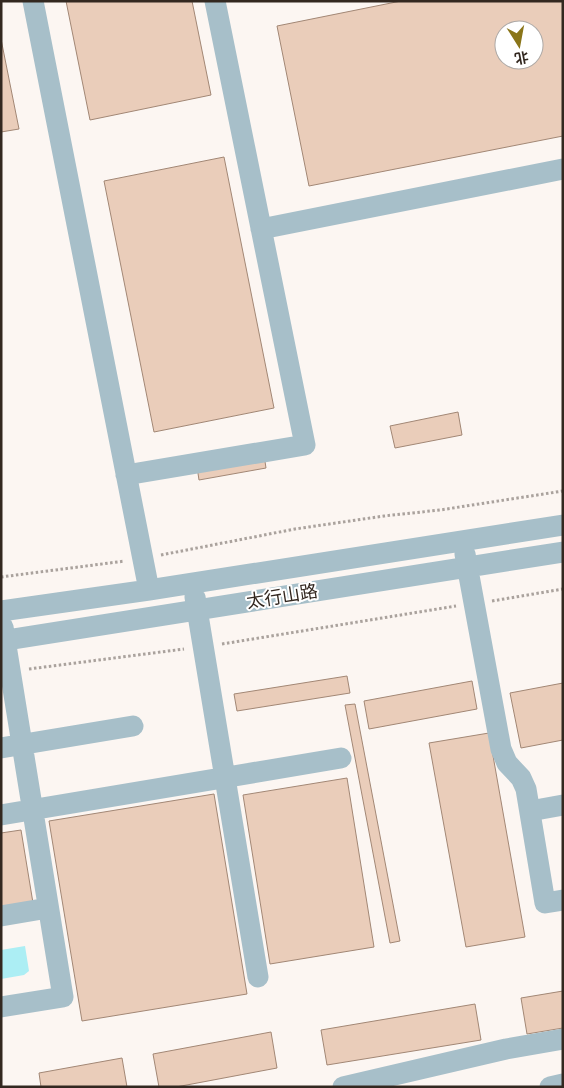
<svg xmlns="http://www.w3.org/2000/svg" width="564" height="1088" viewBox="0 0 564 1088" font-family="'Space Grotesk','Noto Sans SC',sans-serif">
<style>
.water{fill:#aceef4}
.building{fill:#eacdba;stroke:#a28775;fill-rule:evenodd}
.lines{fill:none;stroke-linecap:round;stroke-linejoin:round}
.path{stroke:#aaa29d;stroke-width:3;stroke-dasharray:2.5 2.5;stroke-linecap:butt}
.minor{stroke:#a7bfc9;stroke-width:21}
.labels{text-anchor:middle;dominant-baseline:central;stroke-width:4;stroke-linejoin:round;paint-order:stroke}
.street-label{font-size:18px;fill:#332820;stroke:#fff}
</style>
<rect width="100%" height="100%" fill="#fcf6f2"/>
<path class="water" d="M25 946 29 971 24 975 1 979V950Z"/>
<path class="building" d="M66 1H192L211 95 90 120Z
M401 1H563V136L309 186 277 26ZM504 30H534V60H504Z
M1 39 19 129 1 132Z
M224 157 274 408 154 432 104 181Z
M458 412 462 435 395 448 390 426Z
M264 455 266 468 199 480 197 467Z
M347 676 350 693 237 711 234 694Z
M472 681 477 709 369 729 364 701Z
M563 683V740L521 748 510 693Z
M355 704 400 941 390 943 345 705Z
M489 733 525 937 466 947 429 743Z
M347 778 374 947 270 964 243 795Z
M214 794 247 994 82 1021 49 821Z
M21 830 33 903 1 908V833Z
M563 991V1028L527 1034 521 998Z
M475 1004 481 1040 327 1065 321 1030Z
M271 1032 277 1068 176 1087H159L153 1054Z
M122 1058 127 1087H41L39 1073Z"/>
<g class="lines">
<path class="path" d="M161 555 295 529 384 516 440 510 563 491
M1 577 125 561
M492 601 563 589
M222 644 456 606
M29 669 184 649"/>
<path class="minor" d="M33 1 149 590
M261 229 563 169
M126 475 305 445 215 1
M465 554 501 749 507 763 521 778 526 789 545 903 563 900
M195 597 258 977
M1 611 149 590 563 525
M1 641 563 552
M1 748 133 726
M530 811 563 805
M1 815 341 758
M1 916 48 908
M1 1007 63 997 3 627
M343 1087 506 1049 563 1039
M550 1087 563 1084"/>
</g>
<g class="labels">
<g class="street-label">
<text transform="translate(282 596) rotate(-9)">太行山路</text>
</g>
</g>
<rect width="564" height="1088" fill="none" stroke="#332820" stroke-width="5"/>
<g transform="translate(519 45) rotate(169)"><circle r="24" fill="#ffffff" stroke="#ada9a6"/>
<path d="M0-4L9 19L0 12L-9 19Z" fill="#8a7519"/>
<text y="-8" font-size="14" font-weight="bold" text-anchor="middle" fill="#332820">北</text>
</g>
</svg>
